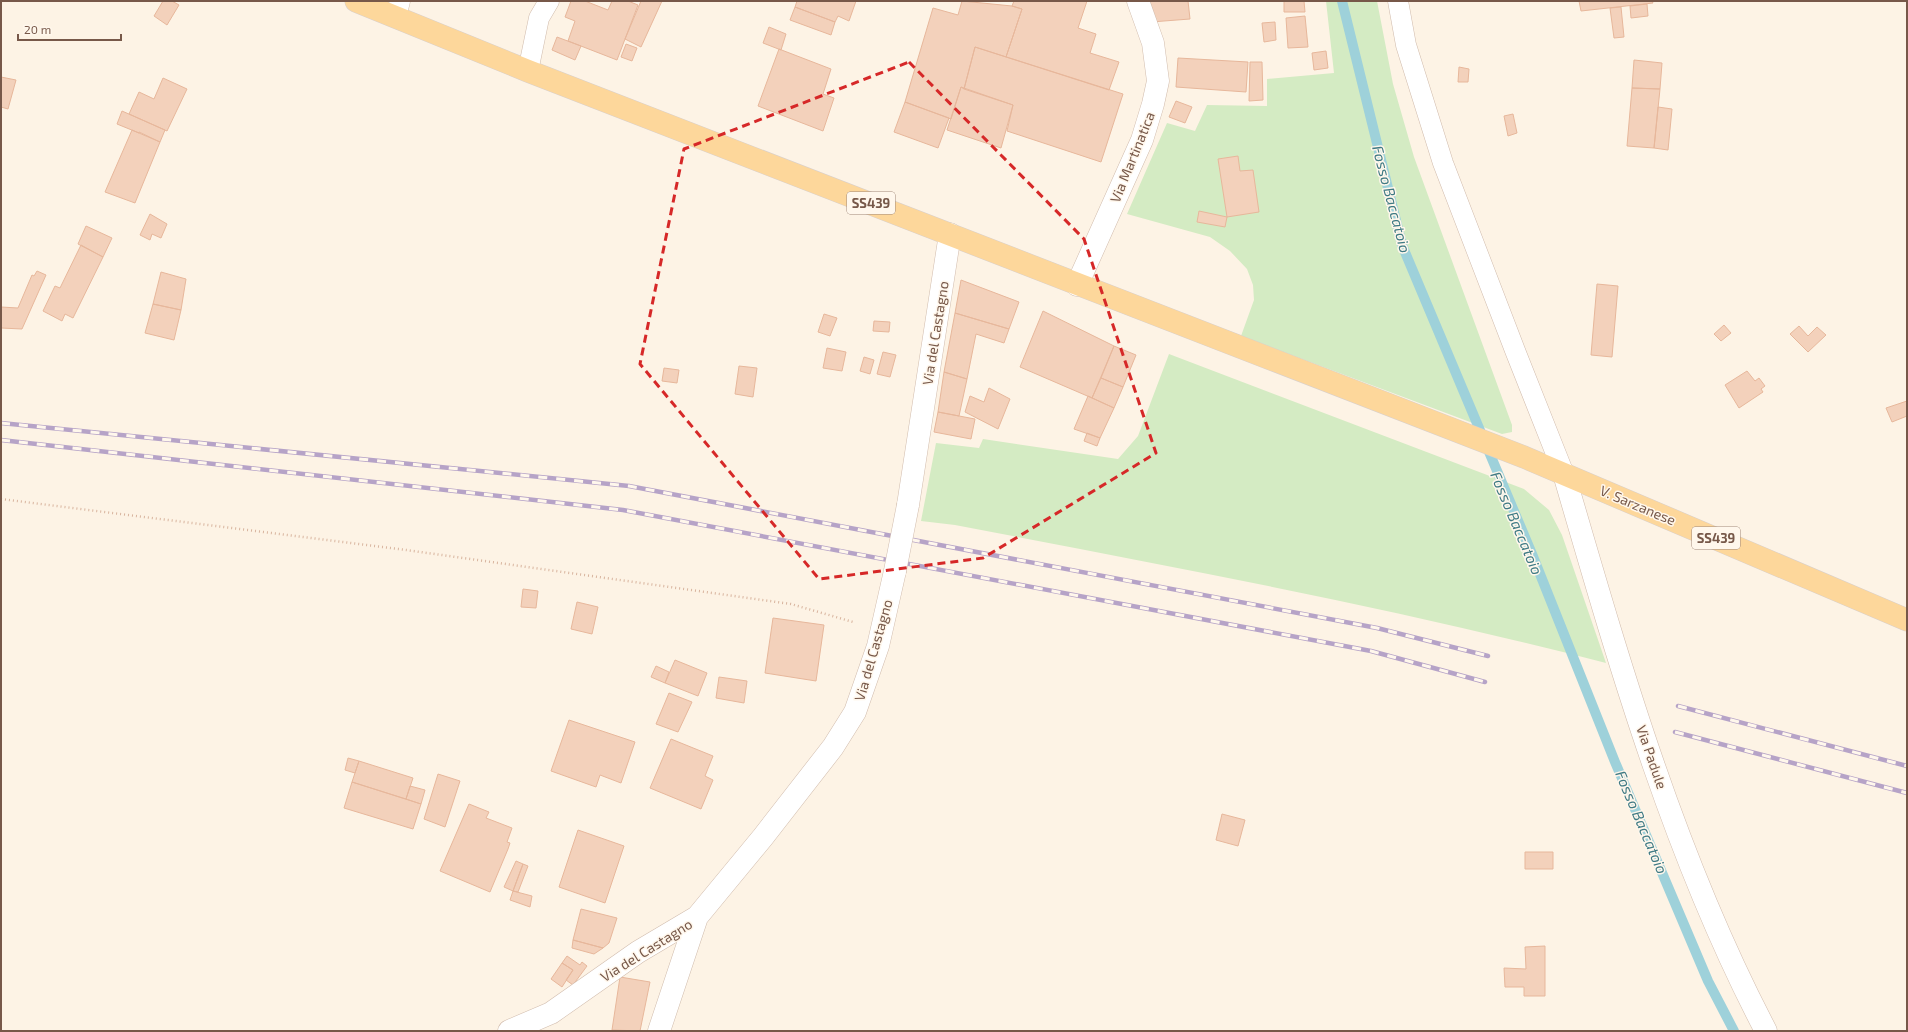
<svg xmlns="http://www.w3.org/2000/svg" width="1908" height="1032" viewBox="0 0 1908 1032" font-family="'Exo 2',sans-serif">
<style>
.green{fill:#d4ebc3}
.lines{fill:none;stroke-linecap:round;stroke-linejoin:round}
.stream{stroke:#9ed1da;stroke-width:10}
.building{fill:#f3d1bb;stroke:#e7b79b}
.service-casing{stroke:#d1bcad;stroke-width:21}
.minor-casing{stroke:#d1bcad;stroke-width:23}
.primary-casing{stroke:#d9d0cc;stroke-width:23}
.path{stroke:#d8b49e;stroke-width:2.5;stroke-dasharray:1 3;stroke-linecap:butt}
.service{stroke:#fff;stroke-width:20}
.minor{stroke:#fff;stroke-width:22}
.primary{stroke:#fdd79b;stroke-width:22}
.rail-casing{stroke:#b6a3c7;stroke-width:4.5}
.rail{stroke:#fff7ec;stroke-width:3;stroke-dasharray:9;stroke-linecap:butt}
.minor-bridge-casing{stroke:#d1bcad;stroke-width:23;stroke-linecap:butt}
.minor-bridge{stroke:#fff;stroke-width:22}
.marked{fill:none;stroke:#d62828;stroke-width:3;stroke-dasharray:8 5;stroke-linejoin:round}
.labels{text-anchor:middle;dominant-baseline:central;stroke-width:3;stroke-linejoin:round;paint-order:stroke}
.shield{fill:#fff7ec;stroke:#a0887a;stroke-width:1}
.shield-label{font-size:13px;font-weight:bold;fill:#775849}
.street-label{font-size:14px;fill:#775849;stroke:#fff7ec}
.water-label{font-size:15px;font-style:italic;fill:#3f7a84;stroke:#fff7ec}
</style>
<rect width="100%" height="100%" fill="#fdf3e5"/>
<path class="green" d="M1326 1H1377L1393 84 1414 157 1512 425V432L1502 434 1241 336 1254 300 1253 285 1247 269 1230 251 1210 237 1127 214 1167 123 1195 131 1207 105 1267 106V79L1334 73Z
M1169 354 1524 489 1549 510 1562 535 1606 663C1391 607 1173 567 955 525L921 521 936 443 979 448 983 439 1118 459 1138 436Z"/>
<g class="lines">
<path class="stream" d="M1342 1 1402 245 1532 554 1615 762 1708 981 1734 1031"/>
</g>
<path class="building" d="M163 1H172L179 5 167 25 154 16Z
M571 1H585L608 10 612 1H628L638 5 617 60 568 41 575 21 565 17Z
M641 1H662L641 47 625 39Z
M797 1H856L849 21 838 16 835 22 795 7Z
M962 1 1012 6 1022 9 1006 57 975 47 964 89 961 87 951 119 905 102 933 8 958 15Z
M1014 1H1087L1078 28 1096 34 1090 53 1119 62 1109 90 1006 57 1022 9 1012 6Z
M1149 1H1188L1190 19 1151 22Z
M1284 1H1304L1305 12H1284Z
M1579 1H1652L1653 3 1581 11Z
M1647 4 1648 16 1631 18 1630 6Z
M795 7 835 22 831 35 790 20Z
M1621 7 1624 37 1614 38 1610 8Z
M1305 16 1308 47 1288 48 1286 18Z
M1275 22 1276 40 1264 42 1262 23Z
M769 27 786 34 781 50 763 43Z
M557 37 581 46 575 60 552 50Z
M626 44 637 48 632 61 621 57Z
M975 47 1123 94 1101 162 1007 131 1013 105 964 89Z
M779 49 831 69 823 94 834 98 823 131 758 106Z
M1326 51 1328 68 1314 70 1312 53Z
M1178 58 1248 62 1246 92 1176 87Z
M1634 60 1662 63 1660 89 1632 88Z
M1250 62H1262L1263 100 1249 101Z
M1459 67 1469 69 1468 82H1458Z
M1 77 16 80 8 109 1 107Z
M163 78 187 89 167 131 129 114 139 92 154 99Z
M961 87 1013 105 1001 148 947 130Z
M1632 88 1660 89 1654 148 1627 146Z
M1176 101 1192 107 1185 123 1169 117Z
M905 102 949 118 938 148 894 132Z
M1658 107 1672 109 1668 150 1654 148Z
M122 111 165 130 160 142 139 132V133L117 124Z
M1513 114 1517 133 1508 136 1504 116Z
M132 130 160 142 135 203 105 192Z
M1238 156 1240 171 1253 170 1259 212 1227 217 1218 159Z
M1199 211 1227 217 1225 227 1197 222Z
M150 214 167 224 161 238 152 234 150 240 140 235Z
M86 226 112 238 103 257 78 244Z
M81 245 103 257 73 318 65 314 62 321 43 311 55 286 60 288Z
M37 271 46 275 22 329 1 328V307L18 308 32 275 34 276Z
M161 272 186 279 181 310 153 304Z
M961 280 1019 302 1009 329 955 313Z
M1597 284 1618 286 1612 357 1591 355Z
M153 304 181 310 174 340 145 333Z
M1043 311 1114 346 1092 398 1020 367Z
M955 313 1009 329 1004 343 976 334 967 379 944 372Z
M824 314 837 318 830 336 818 332Z
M874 321 890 322 889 332 873 331Z
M1724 325 1731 333 1721 341 1714 334Z
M1799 326 1808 336 1817 327 1826 335 1808 352 1790 334Z
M1114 346 1136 355 1123 387 1101 378Z
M827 348 846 352 842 371 823 368Z
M883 352 896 355 890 377 877 374Z
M864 357 874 360 870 374 860 371Z
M739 366 757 368 753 397 735 394Z
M664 368 679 370 677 383 662 381Z
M1747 371 1755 381 1759 378 1765 386 1761 389 1763 392 1739 408 1725 385Z
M944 372 967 379 959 416 938 412Z
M1101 378 1123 387 1114 408 1092 398Z
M989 388 1010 399 998 429 965 412 970 396 984 402Z
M1088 396 1114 408 1100 438 1074 429Z
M1907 401V416L1892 422 1886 408Z
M938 412 975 419 971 439 934 432Z
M1087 433 1100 438 1097 446 1084 441Z
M523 589 538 591 536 608 521 607Z
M577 602 598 607 592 634 571 629Z
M773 618 824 625 816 681 765 673Z
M675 660 707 673 698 696 665 683Z
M656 666 669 672 665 683 651 677Z
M719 677 747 681 744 703 716 698Z
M669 693 692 702 678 732 656 724Z
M569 720 635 742 621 783 600 775 596 787 551 771Z
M671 739 713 756 705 776 713 780 701 809 650 788Z
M348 758 359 761 355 773 345 770Z
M359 761 413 778 406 799 352 782Z
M438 774 460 781 445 827 424 819Z
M352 782 421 804 413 829 344 808Z
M410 786 425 790 421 804 406 799Z
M469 804 489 812 486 818 512 828 507 842 510 843 508 849 490 892 440 871Z
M1222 814 1245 820 1238 846 1216 840Z
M578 830 624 846 605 903 559 887Z
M1525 852H1553V869H1525Z
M516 861 523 864 513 891 504 887Z
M523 864 528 866 518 892 513 891Z
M513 891 532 896 530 907 510 900Z
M581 909 617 918 609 943 603 948 573 940Z
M573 940 603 948 594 954 572 948Z
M1545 946V996H1524V987H1505L1504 968 1526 969 1525 947Z
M567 956 580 965 582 962 587 966 573 985 566 980 573 970 562 963Z
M562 963 573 970 562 987 551 979Z
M620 977 650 982 640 1031 612 1030Z"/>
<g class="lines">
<g class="service-casing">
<path id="service" d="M1398 1 1406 45 1443 163 1516 353 1564 474
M396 17 400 1
M528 71 539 18 549 1"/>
</g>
<g class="minor-casing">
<path id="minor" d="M1077 285 1142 140 1153 104 1158 81 1153 43 1138 1
M1564 474C1619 663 1674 856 1766 1031
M908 505 950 234
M509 1031 551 1013 638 952 697 917 763 837 833 747 855 712 878 646 895 571
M659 1031 697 917"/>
</g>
<g class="primary-casing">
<path id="primary" d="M356 1 528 71 1524 457 1907 620"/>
</g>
<path class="path" d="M1 499 406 550 791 604 853 622"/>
<use href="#service" class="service"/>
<use href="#minor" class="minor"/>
<use href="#primary" class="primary"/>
<g class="rail-casing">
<path id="rail" d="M1 423 629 486 1377 628 1488 656
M1 440 623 510 1371 651 1485 682
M1678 706 1907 766
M1675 732 1907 793"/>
</g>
<use href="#rail" class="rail"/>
<g class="minor-bridge-casing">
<path id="minor-bridge" d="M895 571 908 505"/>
</g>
<use href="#minor-bridge" class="minor-bridge"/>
</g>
<path class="marked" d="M909 62 1084 239 1156 453 983 558 819 579 640 364 684 149Z"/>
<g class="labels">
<g class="shield">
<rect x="847" y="192" width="48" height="22" rx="3"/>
<rect x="1692" y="527" width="48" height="22" rx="3"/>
</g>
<g class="shield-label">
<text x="871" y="203">SS439</text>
<text x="1716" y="538">SS439</text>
</g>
<g class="street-label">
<text transform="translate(1132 157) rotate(-68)">Via Martinatica</text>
<text transform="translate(935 333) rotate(-81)">Via del Castagno</text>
<text transform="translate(1638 505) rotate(23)">V. Sarzanese</text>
<text transform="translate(873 650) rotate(-74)">Via del Castagno</text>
<text transform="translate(1652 757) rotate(71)">Via Padule</text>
<text transform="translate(646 950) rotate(-32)">Via del Castagno</text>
</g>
<g class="water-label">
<text transform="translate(1392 199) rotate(75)">Fosso Baccatoio</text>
<text transform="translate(1517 523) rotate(67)">Fosso Baccatoio</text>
<text transform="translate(1642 822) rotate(67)">Fosso Baccatoio</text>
</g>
</g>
<rect width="1908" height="1032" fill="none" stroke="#775849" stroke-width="4"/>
<path d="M18 34v6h103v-6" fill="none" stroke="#775849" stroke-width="2"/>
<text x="24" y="34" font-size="12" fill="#775849" stroke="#fff7ec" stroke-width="3" paint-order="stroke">20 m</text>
</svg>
